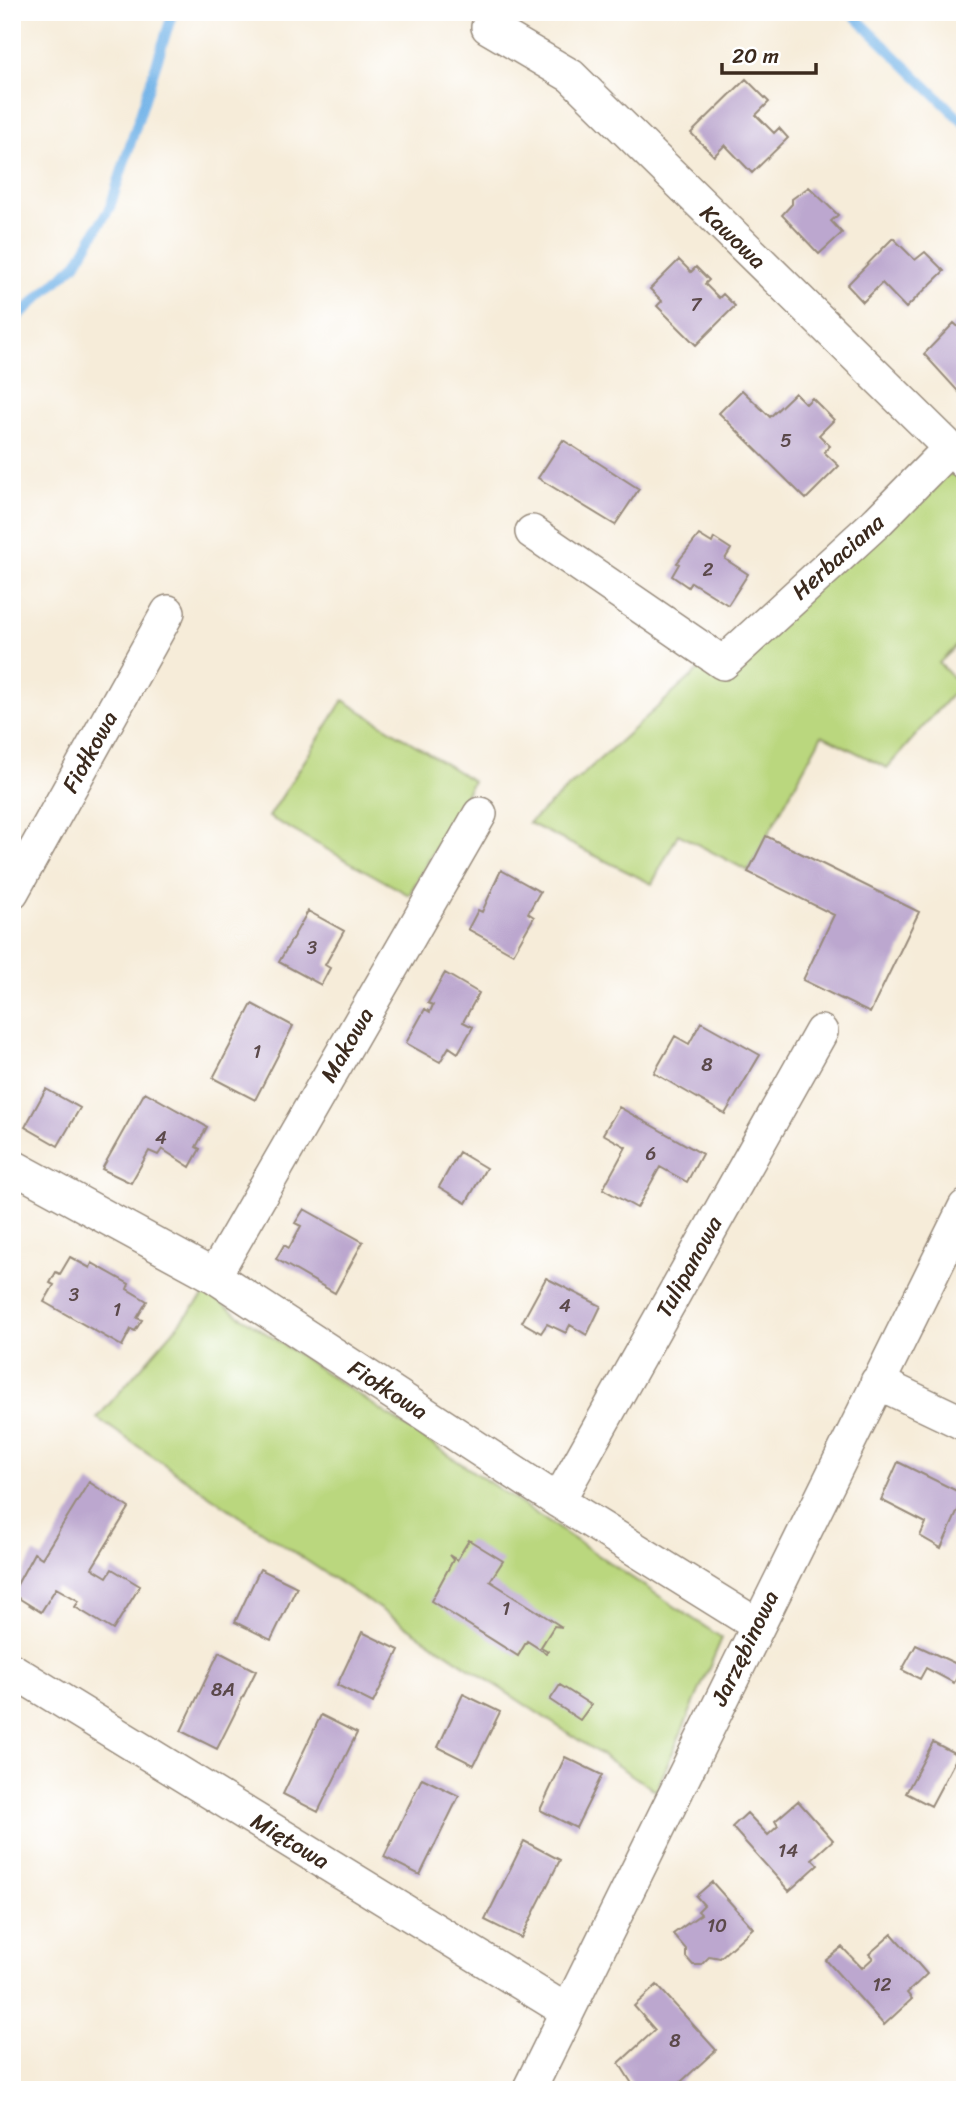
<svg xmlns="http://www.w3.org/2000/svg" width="977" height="2102" viewBox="0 0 977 2102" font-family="Sriracha,sans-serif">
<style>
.green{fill:#bad77e;stroke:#7a804e;stroke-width:2}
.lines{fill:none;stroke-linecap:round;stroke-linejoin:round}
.stream{stroke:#73b4e8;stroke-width:10}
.building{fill:#bca7cf}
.minor-casing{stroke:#988b7c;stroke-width:36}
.minor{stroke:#fff;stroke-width:33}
.labels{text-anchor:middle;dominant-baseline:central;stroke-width:6;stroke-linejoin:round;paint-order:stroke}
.number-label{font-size:19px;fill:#5b494a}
.street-label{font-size:23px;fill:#3b2a1e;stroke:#fff}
</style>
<rect width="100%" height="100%" fill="#fff"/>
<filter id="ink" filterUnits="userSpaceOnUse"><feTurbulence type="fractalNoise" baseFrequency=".0143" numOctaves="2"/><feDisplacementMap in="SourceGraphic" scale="14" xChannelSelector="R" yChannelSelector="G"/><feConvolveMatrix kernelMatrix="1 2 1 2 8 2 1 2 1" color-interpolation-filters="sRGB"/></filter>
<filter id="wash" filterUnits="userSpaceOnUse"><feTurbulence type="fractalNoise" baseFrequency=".00686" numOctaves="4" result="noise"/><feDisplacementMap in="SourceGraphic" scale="28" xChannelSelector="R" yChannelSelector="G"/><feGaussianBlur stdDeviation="1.57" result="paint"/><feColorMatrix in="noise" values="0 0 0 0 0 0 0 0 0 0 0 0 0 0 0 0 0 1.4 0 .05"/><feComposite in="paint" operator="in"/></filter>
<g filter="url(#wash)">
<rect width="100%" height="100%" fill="#f6ecd9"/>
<path class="green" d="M954 473 965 485V638L939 663 960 685 887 768 822 735 748 871 678 834 652 884 529 823 721 650 937 477Z
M343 700 473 781 409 895 269 817Z
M206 1293 722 1638 656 1791 254 1526 97 1418Z"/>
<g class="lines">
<path class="stream" d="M850 12 965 124
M12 322 77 263 110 207 173 12"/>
</g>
<g id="blocks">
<path class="building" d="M746 79 769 102 756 115 774 133 779 128 788 138 752 173 725 145 714 156 691 133Z
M809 187 838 215 831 221 842 233 819 254 782 215 792 204V199Z
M893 238 915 260 925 252 944 271 906 308 882 283 863 302 847 285Z
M679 260 691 272 696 267 709 280 705 284 719 298 723 294 735 306 696 345 657 306 662 301 650 289Z
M954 323 965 333V399L924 354Z
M742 390 770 417 795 393 806 404 812 398 834 420 819 435 830 446 824 452 839 466 806 499 719 413Z
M563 440 639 489 615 525 538 478Z
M699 535 712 543 714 538 731 549 725 559 748 574 728 605 691 582 688 587 672 576 679 564 677 563Z
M766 836 919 912 870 1013 803 980 834 915 748 872Z
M501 870 540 892 528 913 534 917 513 954 468 929 478 910 482 912Z
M308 911 344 931 325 965 330 968 321 985 279 962Z
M445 973 479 993 463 1022 473 1027 458 1053 449 1047 440 1062 406 1043 425 1009 430 1012 433 1005 428 1003Z
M252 1004 293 1026 255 1100 213 1078Z
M701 1022 760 1055 725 1114 654 1073 675 1036 689 1044Z
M46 1089 80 1108 58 1146 25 1127Z
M145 1092 207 1127 196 1147 200 1149 190 1167 162 1149 158 1155 149 1151 131 1183 102 1169Z
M619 1107 702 1154 687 1182 660 1167 637 1208 603 1189 626 1147 603 1134Z
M459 1152 486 1168 466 1203 439 1187Z
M304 1209 363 1242 335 1293 276 1259 284 1245 289 1248 301 1226 295 1223Z
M70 1257 90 1268 92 1263 129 1284 127 1289 147 1301 137 1318 142 1320 135 1331 131 1329 122 1346 44 1302 54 1285 50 1283 56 1272 60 1274Z
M546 1278 601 1306 587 1335 570 1325 566 1333 547 1324 541 1333 522 1322Z
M898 1462 965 1495 941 1548 920 1536 926 1523 881 1500Z
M89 1482 129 1508 92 1568 107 1577 112 1569 140 1586 113 1630 75 1607 79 1601 56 1588 41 1612 12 1594 34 1553 42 1558Z
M469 1540 503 1561 490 1581 562 1627 554 1626 541 1647 548 1651 546 1653 527 1641 518 1656 431 1601 453 1560 449 1555 457 1560Z
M260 1569 297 1587 271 1640 235 1622Z
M362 1632 399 1650 373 1703 337 1685Z
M916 1645 963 1667 954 1683 926 1668 920 1679 902 1670Z
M219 1652 256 1671 217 1749 181 1731Z
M560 1685 591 1705 580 1720 550 1700Z
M463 1694 500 1712 474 1765 438 1747Z
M321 1715 357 1733 318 1812 283 1794Z
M933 1742 958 1755 931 1806 906 1793Z
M565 1757 602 1775 576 1828 540 1810Z
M422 1778 459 1796 420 1875 384 1857Z
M798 1801 833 1840 812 1859 818 1865 789 1891 732 1827 747 1813 768 1835 778 1826 775 1821Z
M524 1841 560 1860 521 1938 485 1920Z
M712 1882 753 1928 720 1958 710 1956 701 1965H693L686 1957V1949L673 1934 701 1914 698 1911 704 1905 696 1896Z
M892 1934 927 1974 907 1993 912 1999 884 2025 826 1960 842 1947 862 1968 873 1958 869 1954Z
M657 1985 716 2050 672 2090H655L650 2084 645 2090H636L619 2063 655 2030 634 2006Z"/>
</g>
</g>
<g filter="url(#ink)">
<use href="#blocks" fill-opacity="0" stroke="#988b7c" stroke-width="2"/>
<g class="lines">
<g class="minor-casing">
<path id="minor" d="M488 27 571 76 965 463
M532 532 723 663 878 521 950 448
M12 892 168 612
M12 1166 214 1276 558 1501 757 1625
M214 1276 480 814
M877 1382 965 1424
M558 1501 821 1032
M12 1670 567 2011
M529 2090 965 1207"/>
</g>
<use href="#minor" class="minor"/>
</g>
</g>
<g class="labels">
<g class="number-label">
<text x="696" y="304">7</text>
<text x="786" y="440">5</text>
<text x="708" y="569">2</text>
<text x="312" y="947">3</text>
<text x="257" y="1051">1</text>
<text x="707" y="1064">8</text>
<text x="161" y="1137">4</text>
<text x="651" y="1153">6</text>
<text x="74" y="1294">3</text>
<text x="565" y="1305">4</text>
<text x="117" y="1309">1</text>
<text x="506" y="1608">1</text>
<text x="223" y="1689">8A</text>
<text x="788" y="1850">14</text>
<text x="717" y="1925">10</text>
<text x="882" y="1984">12</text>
<text x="675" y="2040">8</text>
</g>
<g class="street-label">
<text transform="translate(733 237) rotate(44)">Kawowa</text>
<text transform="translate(838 557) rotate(-42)">Herbaciana</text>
<text transform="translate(90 752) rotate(-61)">Fiołkowa</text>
<text transform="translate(347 1045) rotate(-60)">Makowa</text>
<text transform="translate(689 1267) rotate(-61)">Tulipanowa</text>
<text transform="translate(388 1390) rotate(33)">Fiołkowa</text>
<text transform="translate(745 1648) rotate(-64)">Jarzębinowa</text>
<text transform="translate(290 1841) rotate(31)">Miętowa</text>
</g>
</g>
<rect width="977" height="2102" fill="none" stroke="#fff" stroke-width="42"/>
<path d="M722 63v10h94v-10" fill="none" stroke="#3b2a1e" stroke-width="3.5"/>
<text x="732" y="63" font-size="21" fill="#3b2a1e" stroke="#ffffff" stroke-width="5" paint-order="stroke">20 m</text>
</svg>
